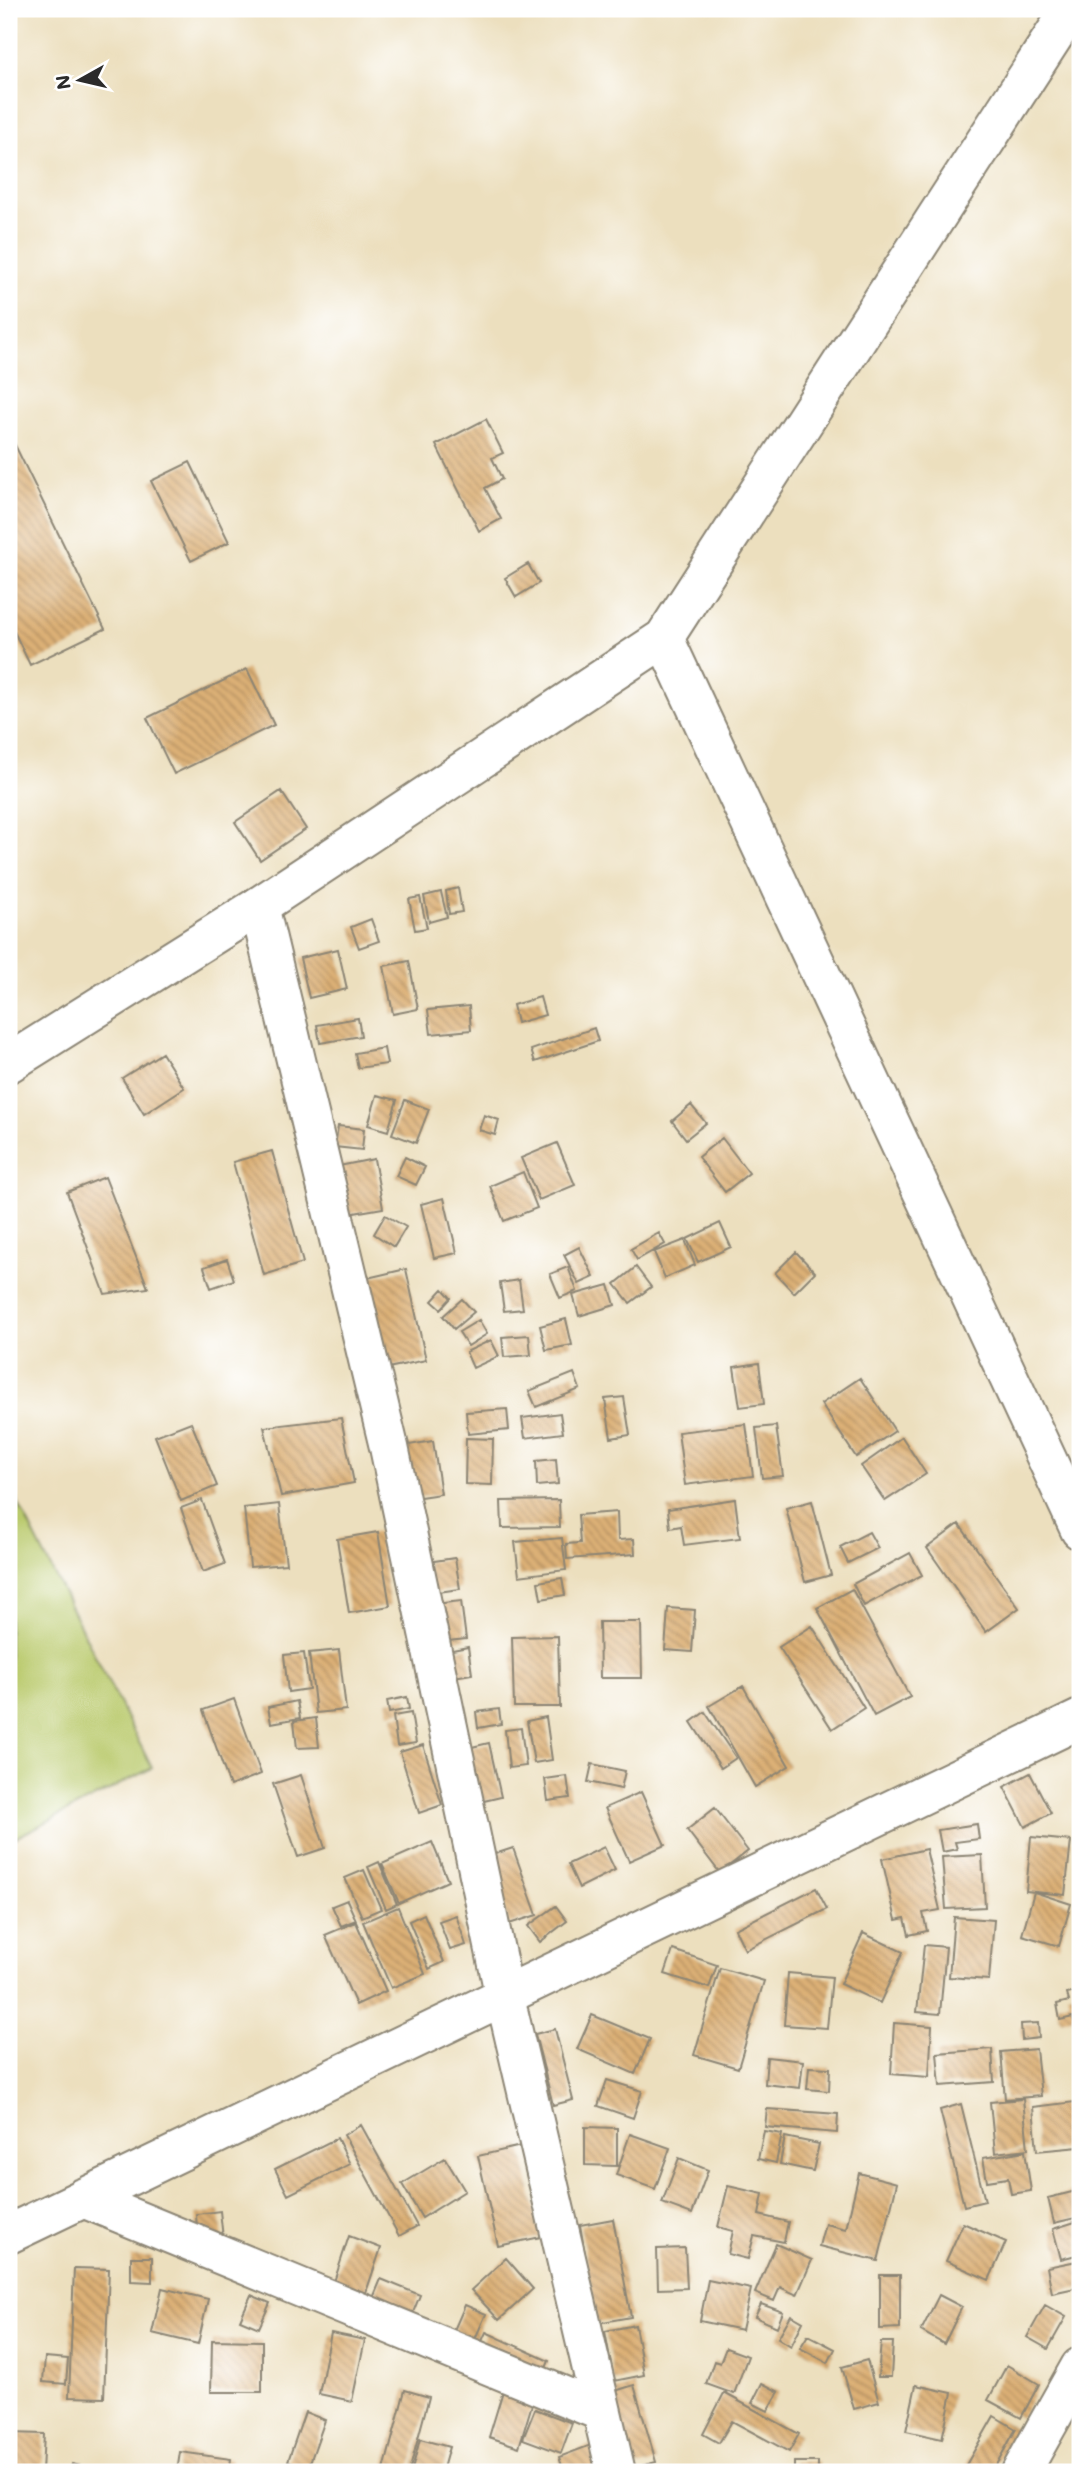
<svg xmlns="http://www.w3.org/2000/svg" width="1089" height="2481" viewBox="0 0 1089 2481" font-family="Mali,sans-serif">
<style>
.pitch{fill:#baca6d;stroke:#727a4c;stroke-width:2}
.building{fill:url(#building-back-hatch)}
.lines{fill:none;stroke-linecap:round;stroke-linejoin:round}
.street-casing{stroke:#8c8574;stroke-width:42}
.secondary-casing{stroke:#8c8574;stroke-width:42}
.street{stroke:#fff;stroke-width:38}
.secondary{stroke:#fff;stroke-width:38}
</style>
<defs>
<pattern id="building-back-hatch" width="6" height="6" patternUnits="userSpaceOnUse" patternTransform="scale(1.75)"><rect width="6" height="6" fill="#dcb076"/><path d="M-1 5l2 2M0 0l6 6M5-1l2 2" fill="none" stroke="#b38f61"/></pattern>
</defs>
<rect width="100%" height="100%" fill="#fff"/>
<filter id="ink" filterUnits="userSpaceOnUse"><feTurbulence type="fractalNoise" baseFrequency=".0143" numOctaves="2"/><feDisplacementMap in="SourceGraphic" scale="14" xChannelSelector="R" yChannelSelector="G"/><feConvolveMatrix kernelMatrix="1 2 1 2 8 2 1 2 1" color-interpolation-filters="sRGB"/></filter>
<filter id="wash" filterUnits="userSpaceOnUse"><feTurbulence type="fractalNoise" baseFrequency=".00686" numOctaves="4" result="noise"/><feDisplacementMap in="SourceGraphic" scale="28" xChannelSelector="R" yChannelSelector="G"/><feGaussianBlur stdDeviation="1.57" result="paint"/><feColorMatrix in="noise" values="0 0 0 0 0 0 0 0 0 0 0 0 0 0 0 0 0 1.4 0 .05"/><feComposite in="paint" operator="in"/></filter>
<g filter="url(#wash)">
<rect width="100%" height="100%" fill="#ecdfbe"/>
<path class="pitch" d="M9 1485 152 1768 9 1841Z"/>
<g id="blocks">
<path class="building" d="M486 419 503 453 492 458 502 479 485 488 501 519 479 531 436 445Z
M13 441 105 629 30 665 9 621V443Z
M190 462 229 542 191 561 151 481Z
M528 564 539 583 516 597 505 578Z
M247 669 274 725 174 774 147 718Z
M281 791 306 829 260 860 235 822Z
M458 888 462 912 449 914 446 891Z
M441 892 447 917 429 922 424 896Z
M420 897 427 928 415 930 409 899Z
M371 919 379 941 359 948 351 927Z
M338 949 347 989 309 998 300 958Z
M409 961 418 1009 393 1014 384 966Z
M540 997 545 1015 517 1023 513 1005Z
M469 1006 471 1030 431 1034 428 1010Z
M358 1018 361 1036 320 1043 317 1025Z
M594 1028 598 1041 535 1062 531 1050Z
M384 1048 387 1064 358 1068 355 1053Z
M162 1053 184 1088 144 1114 122 1078Z
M377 1095 397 1100 388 1131 368 1125Z
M405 1100 429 1109 416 1143 392 1134Z
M691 1105 706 1123 686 1139 672 1121Z
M484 1115 499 1120 495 1135 479 1130Z
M338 1126 364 1129 362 1150 335 1147Z
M722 1138 749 1173 725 1192 698 1157Z
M557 1143 575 1185 539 1200 521 1158Z
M272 1151 303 1263 264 1275 233 1162Z
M405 1157 425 1167 416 1185 396 1176Z
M374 1159 383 1208 348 1214 339 1166Z
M523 1172 537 1208 504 1221 490 1186Z
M105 1177 148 1288 105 1294 67 1192Z
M444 1198 457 1253 434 1258 421 1204Z
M385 1215 406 1227 394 1247 374 1234Z
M720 1223 731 1247 698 1262 687 1239Z
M659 1233 665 1244 637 1260 631 1249Z
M685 1240 695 1265 665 1278 654 1252Z
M579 1247 594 1277 579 1284 564 1255Z
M796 1252 815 1272 794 1293 775 1273Z
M227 1259 234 1280 211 1288 204 1267Z
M568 1267 577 1291 560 1298 550 1274Z
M636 1267 651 1287 630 1303 615 1284Z
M406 1269 426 1360 383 1369 363 1279Z
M519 1280 523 1309 504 1311 500 1283Z
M609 1285 615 1305 579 1316 573 1295Z
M443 1289 451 1298 441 1309 432 1301Z
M462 1299 474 1312 454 1329 443 1316Z
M566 1319 572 1345 546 1350 540 1326Z
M479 1320 487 1334 468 1346 459 1332Z
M529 1335 531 1355 504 1357 502 1337Z
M491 1340 499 1356 473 1368 466 1352Z
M759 1363 764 1404 740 1407 734 1367Z
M574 1373 580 1389 536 1407 529 1391Z
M860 1378 895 1431 856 1457 821 1404Z
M624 1397 630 1435 611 1438 605 1399Z
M507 1409 509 1430 468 1434 466 1412Z
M560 1413 563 1433 525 1438 522 1418Z
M341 1418 354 1483 281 1496 264 1427Z
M191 1422 217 1486 181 1501 155 1436Z
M746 1424 753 1476 685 1485 678 1432Z
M776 1426 783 1476 762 1478 756 1428Z
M902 1437 926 1474 885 1501 861 1466Z
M466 1438 493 1439 492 1485 465 1484Z
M433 1441 441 1494 406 1499 397 1447Z
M556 1459 558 1484 537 1486 536 1461Z
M735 1499 740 1538 684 1545 681 1526 670 1528 668 1509Z
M202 1500 225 1564 203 1572 181 1508Z
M559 1500 560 1527 502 1528 501 1501Z
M812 1501 831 1575 805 1582 786 1508Z
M279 1504 286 1564 250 1567 244 1508Z
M617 1512 618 1540 634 1539 635 1554 567 1559 566 1544 580 1543 578 1515Z
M959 1524 1019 1608 986 1632 927 1548Z
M378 1532 390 1606 349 1613 337 1539Z
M869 1532 878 1548 848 1563 840 1547Z
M562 1538 566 1570 519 1576 515 1542Z
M910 1553 922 1575 864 1606 853 1584Z
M455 1558 460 1589 431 1593 427 1562Z
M562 1578 565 1595 541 1599 538 1582Z
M852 1589 910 1697 874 1716 817 1608Z
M461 1601 466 1639 439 1642 435 1604Z
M668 1608 695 1610 692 1652 665 1650Z
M599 1622H641L642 1678H600Z
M812 1626 864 1708 832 1729 779 1647Z
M558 1636 560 1707H514L512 1637Z
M468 1647 472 1674 447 1678 442 1652Z
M339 1650 346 1710 316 1713 309 1653Z
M304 1653 309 1689 288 1692 284 1655Z
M743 1686 789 1766 755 1787 709 1706Z
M407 1697 409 1709 389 1713 387 1701Z
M234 1699 261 1774 230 1786 203 1710Z
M297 1701 300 1718 271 1723 268 1707Z
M499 1709 501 1724 478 1728 476 1712Z
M705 1712 736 1758 721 1768 691 1722Z
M411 1713 416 1743 397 1746 393 1716Z
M546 1717 552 1760 534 1763 527 1721Z
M316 1718 319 1747 297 1748 294 1721Z
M521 1728 526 1766 509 1768 505 1730Z
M489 1743 501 1797 471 1804 459 1750Z
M423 1745 442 1805 419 1813 400 1752Z
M592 1764 625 1771 621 1789 588 1782Z
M1030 1773 1051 1813 1025 1827 1004 1787Z
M301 1775 325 1848 298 1857 273 1784Z
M567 1776 570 1798 548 1801 545 1779Z
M641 1792 665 1845 629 1861 605 1808Z
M715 1808 748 1851 720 1873 687 1830Z
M977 1824 979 1839 955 1842 957 1849 942 1852 938 1830Z
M1031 1837 1071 1841 1065 1895 1026 1891Z
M432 1842 448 1881 399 1903 382 1864Z
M604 1847 615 1870 579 1888 568 1864Z
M513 1848 537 1915 509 1924 486 1857Z
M926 1849 940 1910 923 1913 927 1931 909 1935 905 1918 896 1920 882 1859Z
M982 1855 985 1907 946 1909 942 1857Z
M379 1862 397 1904 386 1909 368 1867Z
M364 1870 381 1909 362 1917 345 1878Z
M816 1888 827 1909 745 1950 735 1929Z
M1034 1892 1071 1904 1059 1946 1022 1935Z
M347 1900 356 1920 341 1926 332 1906Z
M556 1906 567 1921 540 1942 528 1926Z
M398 1907 425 1974 391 1988 363 1922Z
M424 1914 444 1962 429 1969 409 1921Z
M456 1915 466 1945 450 1950 439 1921Z
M954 1917 994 1920 989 1980 949 1977Z
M356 1922 386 1991 356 2005 325 1935Z
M863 1933 903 1952 880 2003 840 1984Z
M924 1945 946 1947 940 2014 917 2012Z
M673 1950 717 1965 709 1988 665 1974Z
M720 1968 764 1981 738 2068 694 2055Z
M788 1973 832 1977 827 2028 784 2025Z
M1080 1991V2045H1079L1073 2017 1060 2020 1057 2004 1069 2001 1067 1994Z
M592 2015 650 2039 635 2074 577 2049Z
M894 2023 932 2026 929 2077 891 2074Z
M1038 2023 1039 2038 1022 2040 1021 2024Z
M555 2029 573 2100 553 2105 535 2034Z
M992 2049 994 2082 940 2086 937 2053Z
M1036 2049 1041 2096 1005 2099 1001 2052Z
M767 2057 803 2061 800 2088 765 2084Z
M809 2067 830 2068 829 2091 807 2089Z
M607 2080 642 2091 633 2118 598 2106Z
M1023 2099 1028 2149 995 2153 990 2102Z
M1075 2102 1079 2147 1037 2151 1033 2107Z
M961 2104 985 2201 964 2206 940 2110Z
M767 2109 838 2114 837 2133 765 2127Z
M361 2125 417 2226 399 2236 344 2135Z
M585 2127 617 2128V2166L585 2165Z
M764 2131 782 2134 776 2163 758 2159Z
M630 2134 670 2148 655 2189 616 2175Z
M785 2137 819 2144 813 2171 780 2164Z
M337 2138 350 2164 288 2195 275 2169Z
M521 2146 541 2237 498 2246 478 2156Z
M1025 2151 1031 2191 1011 2194 1008 2178 987 2181 983 2158Z
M445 2158 465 2191 422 2218 402 2184Z
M679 2158 708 2170 692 2214 662 2203Z
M859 2173 897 2183 878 2261 819 2246 825 2224 846 2229Z
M728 2186 763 2194 759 2215 788 2222 784 2242 754 2236 748 2259 728 2254 733 2231 718 2227Z
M1080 2190V2217L1054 2223 1048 2198Z
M220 2211 223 2238 198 2241 196 2214Z
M613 2219 631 2317 597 2323 580 2225Z
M1078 2221 1080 2254 1061 2259 1053 2229Z
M963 2223 1006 2242 989 2280 946 2261Z
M349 2236 381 2248 362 2304 330 2294Z
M776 2244 812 2260 797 2295 780 2287 774 2301 755 2293Z
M685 2248 687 2288 658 2289 657 2249Z
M131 2257H152V2282L131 2281Z
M506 2258 533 2289 499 2320 471 2290Z
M1077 2261 1080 2287 1052 2293 1047 2267Z
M74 2268 109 2269 104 2398 69 2397Z
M880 2275H900V2328L880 2329Z
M381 2279 420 2295 408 2325 369 2308Z
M708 2280 751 2289 742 2330 700 2321Z
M162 2288 208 2299 198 2344 152 2333Z
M251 2295 270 2303 259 2328 240 2320Z
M939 2295 962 2307 944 2344 921 2331Z
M761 2304 783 2312 777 2327 755 2317Z
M465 2305 486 2314 472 2346 451 2337Z
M1045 2305 1066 2317 1048 2349 1027 2337Z
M791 2315 803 2322 791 2346 778 2338Z
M635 2325 644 2375 614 2381 605 2331Z
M486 2332 549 2361 540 2382 477 2352Z
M331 2333 365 2340 352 2401 319 2394Z
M808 2335 835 2349 828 2363 800 2348Z
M212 2340 262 2341V2392H211Z
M881 2342H893L891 2377H878Z
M726 2348 748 2356 734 2394 706 2384 714 2361 720 2363Z
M45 2357 68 2359 66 2384 43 2382Z
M867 2360 879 2402 854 2409 842 2367Z
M1007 2365 1039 2384 1021 2418 988 2400Z
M762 2383 779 2392 768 2411 752 2403Z
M634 2385 656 2462 634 2468 612 2392Z
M916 2385 952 2393 942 2439 906 2431Z
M405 2390 429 2397 409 2472H392L384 2470Z
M503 2391 533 2401 519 2447 489 2437Z
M724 2393 799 2434 789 2452 732 2421 719 2443 703 2434Z
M535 2409 572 2423 561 2453 523 2439Z
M305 2412 325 2420 308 2468 288 2461Z
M994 2416 1016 2429 992 2472H962Z
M9 2433 44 2434 42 2472H9Z
M420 2439 449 2447 442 2472 412 2470Z
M591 2445 600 2470 564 2472 559 2457Z
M180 2452 231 2459 229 2472H177Z
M794 2462H818V2472H794Z
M72 2464 104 2471V2472H70Z"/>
</g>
</g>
<g filter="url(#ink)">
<use href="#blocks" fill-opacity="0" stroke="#8c8574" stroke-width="2"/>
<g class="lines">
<g class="street-casing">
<path id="street" d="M664 638 1080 1530
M259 906 389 1447 504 1993 616 2472
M83 2198 600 2411
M9 2234 1080 1719
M1021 2472 1080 2367"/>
</g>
<g class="secondary-casing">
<path id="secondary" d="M9 1063 259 906 664 638 1071 9"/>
</g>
<use href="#street" class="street"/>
<use href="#secondary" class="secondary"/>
</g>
</g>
<rect width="1089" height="2481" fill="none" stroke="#fff" stroke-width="35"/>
<g transform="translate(80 80) rotate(262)" stroke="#ffffff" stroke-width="5" paint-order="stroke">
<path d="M0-5L12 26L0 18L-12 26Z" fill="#2b2b2b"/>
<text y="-10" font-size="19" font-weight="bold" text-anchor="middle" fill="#2b2b2b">N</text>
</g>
</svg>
